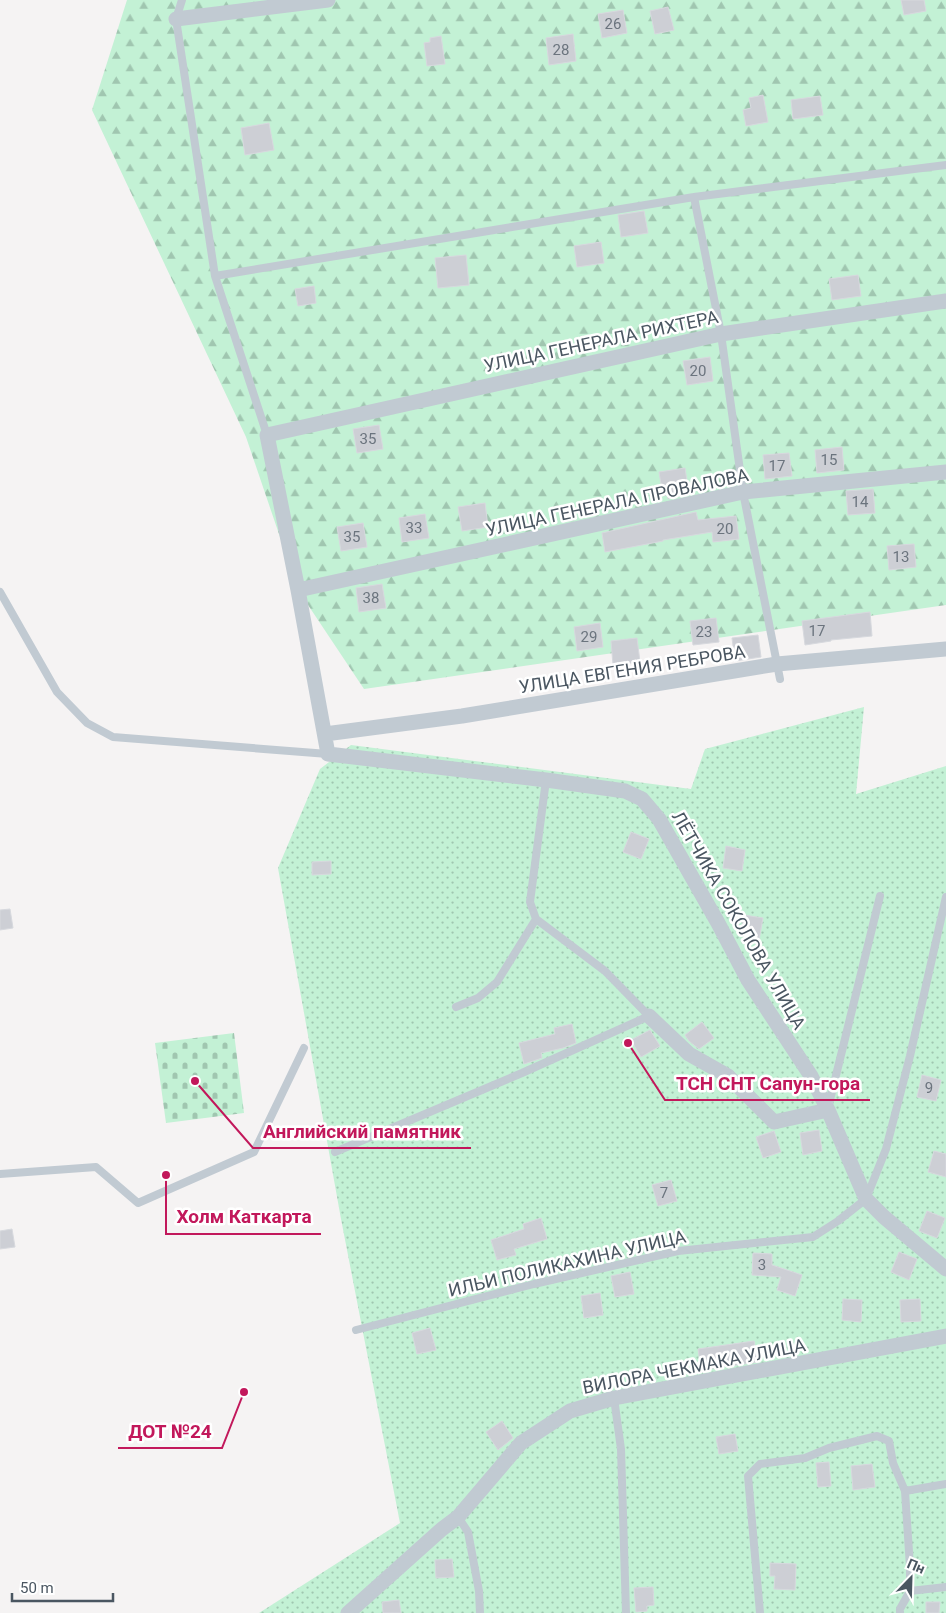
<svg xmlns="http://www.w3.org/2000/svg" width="946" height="1613" viewBox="0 0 946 1613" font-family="Roboto,sans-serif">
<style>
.forest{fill:url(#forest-firs)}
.cemetery{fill:url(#cemetery-stones)}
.garden{fill:url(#garden-dots)}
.building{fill:#cdcfd5;stroke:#d7d9de}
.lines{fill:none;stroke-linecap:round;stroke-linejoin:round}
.lane{stroke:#c1cad2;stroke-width:8}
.street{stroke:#c1cad2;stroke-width:15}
.labels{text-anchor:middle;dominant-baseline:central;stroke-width:5;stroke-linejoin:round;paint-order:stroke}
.number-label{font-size:15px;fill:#6b747e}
.street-label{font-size:18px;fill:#4a5661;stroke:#fff}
.leader{fill:none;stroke:#c2185b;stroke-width:2}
.callout-dot{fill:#c2185b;stroke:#fff;stroke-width:2}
.callout-label{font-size:19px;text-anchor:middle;font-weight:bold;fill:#c2185b;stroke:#fff;stroke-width:5;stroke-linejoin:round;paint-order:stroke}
</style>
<defs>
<pattern id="forest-firs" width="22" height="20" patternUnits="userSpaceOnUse" patternTransform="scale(1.25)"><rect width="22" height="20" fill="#c3f1d5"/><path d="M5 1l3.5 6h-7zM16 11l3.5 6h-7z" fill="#a0c6b0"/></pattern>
<pattern id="cemetery-stones" width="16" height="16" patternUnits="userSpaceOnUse" patternTransform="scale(1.25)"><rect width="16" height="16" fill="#c3f1d5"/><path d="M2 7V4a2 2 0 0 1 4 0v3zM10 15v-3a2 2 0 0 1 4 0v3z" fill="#a0c6b0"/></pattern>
<pattern id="garden-dots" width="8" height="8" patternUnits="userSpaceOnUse" patternTransform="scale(1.25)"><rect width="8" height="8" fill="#c3f1d5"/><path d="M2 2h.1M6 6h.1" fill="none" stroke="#a0c6b0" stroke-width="1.8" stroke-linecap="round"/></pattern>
</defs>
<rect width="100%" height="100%" fill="#f5f3f3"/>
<path class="forest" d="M127 0H946V605L364 689 298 590 246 437 92 110Z"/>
<path class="cemetery" d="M234 1033 244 1113 166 1123 155 1043Z"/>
<path class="garden" d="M864 707 856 794 946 766V1613H259L400 1523 341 1219 278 868 320 769 351 745 691 789 705 749Z"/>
<path class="building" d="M901 0H924L926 11 904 15Z
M668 7 674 30 655 34 650 11Z
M623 10 627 33 602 38 598 14Z
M573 34 576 61 549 65 546 38Z
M441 36 445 64 427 66 424 43 430 42V38Z
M763 95 768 122 746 126 743 110 751 108 749 98Z
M820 96 823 115 793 119 791 100Z
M269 123 274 150 245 155 241 128Z
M644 211 648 233 621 237 618 215Z
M601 242 604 263 577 267 574 246Z
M466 255 469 285 438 288 435 258Z
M858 275 861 296 832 300 829 279Z
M314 286 316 303 298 306 295 289Z
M710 357 713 381 687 385 683 361Z
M379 425 383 449 357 453 353 429Z
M842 447 844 470 817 473 815 450Z
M789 453 792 476 765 479 763 455Z
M685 468 689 494 668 499 667 495 663 496 659 472Z
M873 489 875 513 848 515 846 491Z
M485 503 488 527 462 531 458 507Z
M696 512 698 520 736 516 739 539 713 542 712 532 663 540V541L605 552 602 533Z
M425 514 429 538 402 542 399 518Z
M363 523 367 547 341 551 337 527Z
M914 544 916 567 889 570 887 546Z
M382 584 386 608 359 612 356 588Z
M870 612 872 636 831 640V641L805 645 802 621Z
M716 618 719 642 693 645 690 621Z
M600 623 603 647 577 651 574 627Z
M758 635 761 657 735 661 732 638Z
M637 638 640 662 613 665 611 641Z
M631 832 649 839 641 859 623 852Z
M726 846 745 850 742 871 723 868Z
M331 861V874L312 875V862Z
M10 909 13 928 0 930V910Z
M744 915 763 918 759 940 740 936Z
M702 1022 714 1038 699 1049 689 1041 685 1035Z
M572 1024 576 1043 563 1048 541 1053 542 1058 524 1064 519 1043 555 1034 554 1028Z
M650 1030 660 1046 641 1057 631 1040Z
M922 1075 941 1080 936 1101 917 1097Z
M819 1130 822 1151 803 1155 800 1133Z
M774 1131 781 1152 763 1158 756 1137Z
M934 1151 946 1154V1177L928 1172Z
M671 1180 677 1201 658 1206 652 1185Z
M927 1211 945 1218 937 1238 919 1231Z
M541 1218 547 1239 514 1249 516 1255 497 1260 491 1240 524 1229 523 1224Z
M12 1229 15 1247 0 1249V1231Z
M899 1252 917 1259 909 1280 891 1272Z
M753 1253 772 1254V1265L802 1275 795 1296 777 1290 781 1277 752 1275Z
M630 1272 634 1294 615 1297 611 1276Z
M600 1293 603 1315 584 1318 581 1296Z
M843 1299 862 1300 861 1322 842 1320Z
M920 1299 921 1321 901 1322 900 1300Z
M430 1328 436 1350 417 1354 412 1333Z
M754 1341 758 1362 701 1370 698 1349Z
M502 1421 513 1438 498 1450 486 1432Z
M735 1434 738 1451 719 1454 716 1437Z
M829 1462 831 1486 818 1487 816 1463Z
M872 1464 875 1487 853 1490 851 1466Z
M452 1559 454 1577 436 1578 435 1560Z
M770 1563 796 1564 795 1590 774 1589 775 1576H770Z
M653 1587 654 1605 647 1606V1611L636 1612 634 1588Z
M399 1600 401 1613H383L382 1602Z
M926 1602H940L939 1613H926Z"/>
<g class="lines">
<path class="lane" d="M182 0 176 19 215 276
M694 197 721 334 743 492 780 679
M267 435 215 276 694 197 946 165
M0 592 57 692 87 723 113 737 328 754
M456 1007 478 998 497 982 536 919
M828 1108 880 896
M335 1152 522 1073 649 1016 605 971 536 919 530 902 546 780
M0 1174 96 1167 138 1203 254 1152 304 1048
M356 1330 534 1284 678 1251 813 1237 838 1221 866 1199 886 1149 910 1056 946 897
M614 1398 621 1449 626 1613
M905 1491 946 1484
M458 1517 468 1532 479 1591 480 1613
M910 1591 946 1587
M760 1613 748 1476 760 1464 805 1458 829 1448 877 1436 889 1441 893 1463 905 1491 910 1567V1591L900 1609V1613"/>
<path class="street" d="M176 19 328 0
M946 301 721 334 267 435 298 590 328 754 546 780 625 791 642 799 659 819 718 923 748 980 811 1076 828 1110 866 1199 884 1217 946 1269
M298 590 743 492 946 472
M325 734 462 716 777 664 946 649
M649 1016 689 1054 728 1076 774 1122 828 1110
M348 1613 442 1529 458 1517 521 1443 570 1411 614 1398 946 1336"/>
</g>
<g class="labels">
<g class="number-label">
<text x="613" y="24">26</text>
<text x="561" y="50">28</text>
<text x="698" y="371">20</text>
<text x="368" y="439">35</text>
<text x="829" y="460">15</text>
<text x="777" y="466">17</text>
<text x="860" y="502">14</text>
<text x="414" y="528">33</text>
<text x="725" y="529">20</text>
<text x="352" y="537">35</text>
<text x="901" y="557">13</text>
<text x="371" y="598">38</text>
<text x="817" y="631">17</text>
<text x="704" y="632">23</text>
<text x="589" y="637">29</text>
<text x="929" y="1088">9</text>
<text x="664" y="1193">7</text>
<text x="762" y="1265">3</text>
</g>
<g class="street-label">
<text transform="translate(601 341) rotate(-12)">УЛИЦА ГЕНЕРАЛА РИХТЕРА</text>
<text transform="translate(617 502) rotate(-12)">УЛИЦА ГЕНЕРАЛА ПРОВАЛОВА</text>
<text transform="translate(632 669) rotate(-9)">УЛИЦА ЕВГЕНИЯ РЕБРОВА</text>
<text transform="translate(739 920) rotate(60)">ЛЁТЧИКА СОКОЛОВА УЛИЦА</text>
<text transform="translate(567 1263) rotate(-13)">ИЛЬИ ПОЛИКАХИНА УЛИЦА</text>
<text transform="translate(694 1366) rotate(-11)">ВИЛОРА ЧЕКМАКА УЛИЦА</text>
</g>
</g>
<path class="leader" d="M628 1043L665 1100H870M195 1081L253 1148H471M166 1175L166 1234H321M244 1392L222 1448H118"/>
<g class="callout-dot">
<circle cx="628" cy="1043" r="5"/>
<circle cx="195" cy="1081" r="5"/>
<circle cx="166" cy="1175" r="5"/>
<circle cx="244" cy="1392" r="5"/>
</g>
<g class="callout-label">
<text x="768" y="1090">ТСН СНТ Сапун-гора</text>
<text x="362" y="1138">Английский памятник</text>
<text x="244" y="1223">Холм Каткарта</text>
<text x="170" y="1438">ДОТ №24</text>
</g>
<g transform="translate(911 1578) rotate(23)" stroke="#ffffff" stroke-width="4" paint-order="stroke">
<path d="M0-4L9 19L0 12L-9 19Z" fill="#4a5661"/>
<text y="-8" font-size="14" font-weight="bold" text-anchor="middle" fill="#4a5661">Пн</text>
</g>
<path d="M12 1593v8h101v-8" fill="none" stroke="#4a5661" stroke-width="2.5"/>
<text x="20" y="1593" font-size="15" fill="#4a5661" stroke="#ffffff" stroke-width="4" paint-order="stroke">50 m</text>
</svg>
